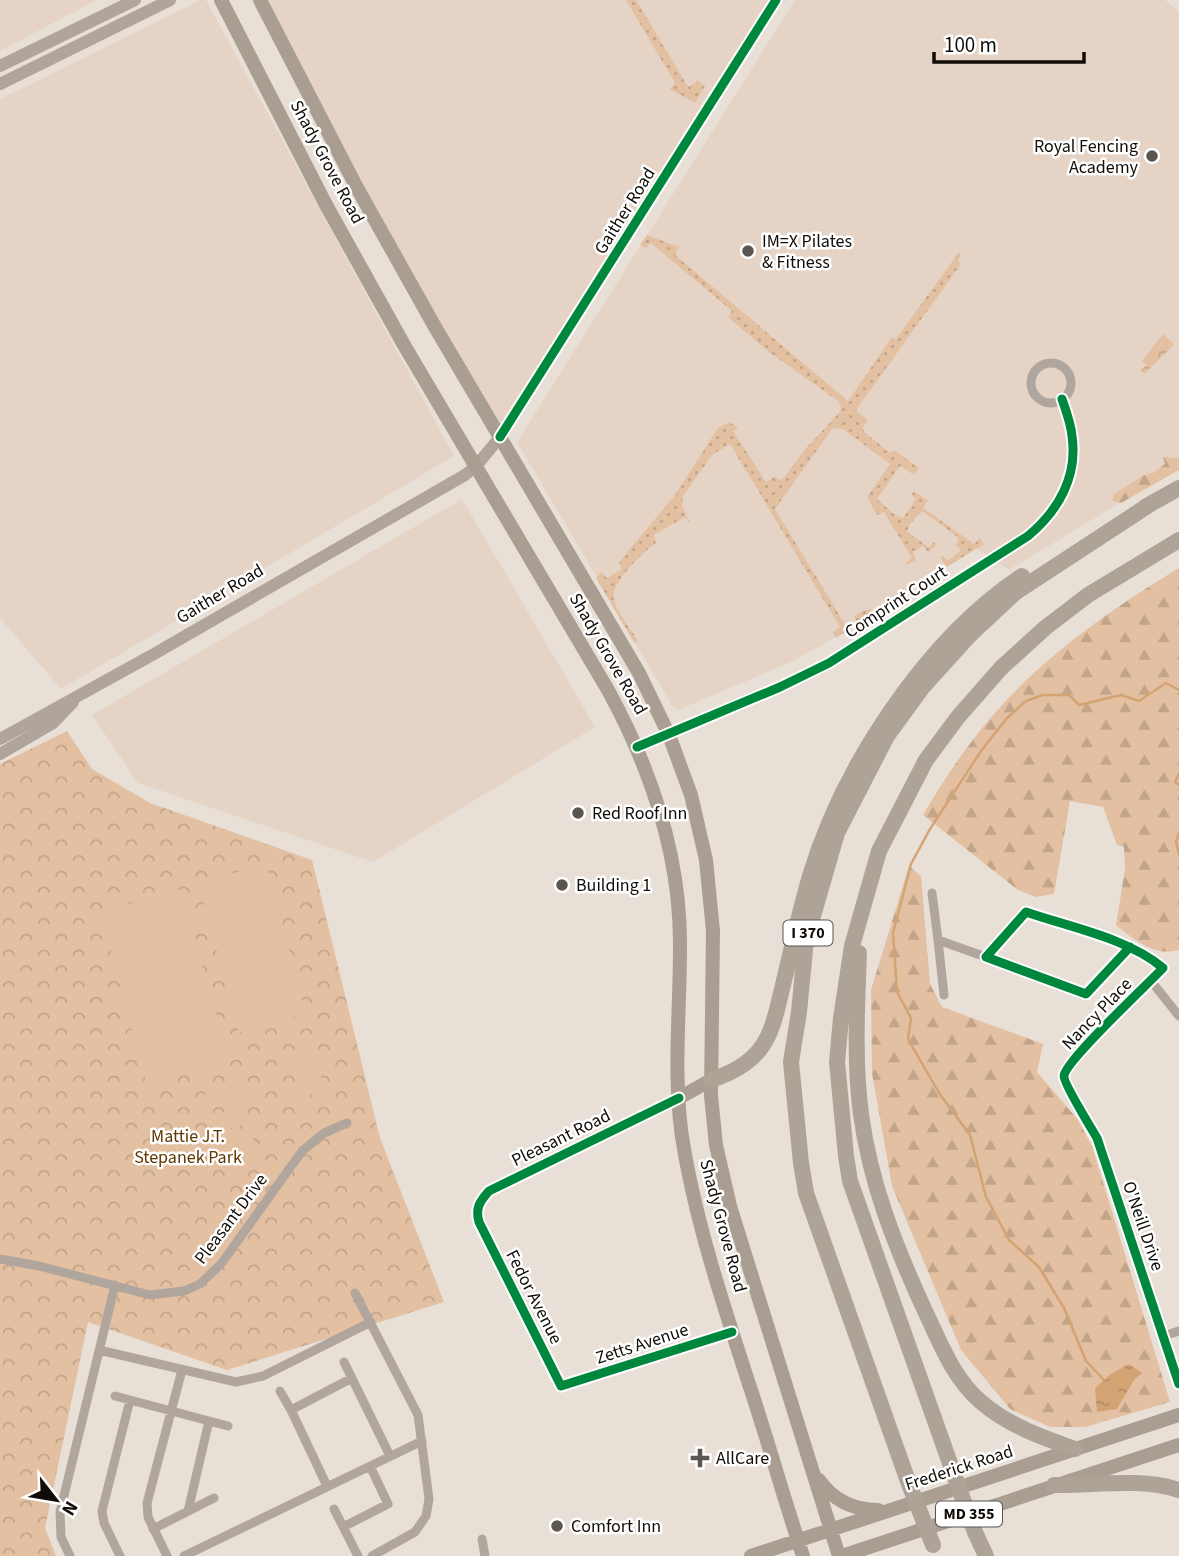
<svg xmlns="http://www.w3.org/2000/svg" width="1179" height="1556" viewBox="0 0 1179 1556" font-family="'Source Sans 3',sans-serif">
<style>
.built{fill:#e5d4c6}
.grass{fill:url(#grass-dots)}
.forest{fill:url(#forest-firs)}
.park{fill:url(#park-crowns)}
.garden{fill:#e3c0a1}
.water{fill:url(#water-ripples)}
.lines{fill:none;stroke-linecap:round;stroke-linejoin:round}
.stream{stroke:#d4a374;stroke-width:2.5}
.street{stroke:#b1a69d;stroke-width:9}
.secondary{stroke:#b1a49b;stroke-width:12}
.primary{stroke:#a99e91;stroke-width:14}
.highway{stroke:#ada397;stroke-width:16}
.highway-bridge{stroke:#ada397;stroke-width:16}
.cycleway-casing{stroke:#fff;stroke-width:13}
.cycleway{stroke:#00873e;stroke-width:9}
.poi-dot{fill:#5c5650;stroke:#fff;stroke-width:2.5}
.labels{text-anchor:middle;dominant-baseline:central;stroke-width:5;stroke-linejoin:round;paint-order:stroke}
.shield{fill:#fff;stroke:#585551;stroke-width:2}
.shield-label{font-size:16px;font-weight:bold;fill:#110c07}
.poi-label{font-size:18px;fill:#110c07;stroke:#fff;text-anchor:start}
.street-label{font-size:18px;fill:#110c07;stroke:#fff}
.park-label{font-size:18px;fill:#613601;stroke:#fff}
</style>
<defs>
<pattern id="grass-dots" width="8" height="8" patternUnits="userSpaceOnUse" patternTransform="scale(1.75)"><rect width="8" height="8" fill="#e3c0a1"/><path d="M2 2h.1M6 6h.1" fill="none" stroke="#c2a489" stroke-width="1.8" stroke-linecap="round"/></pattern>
<pattern id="forest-firs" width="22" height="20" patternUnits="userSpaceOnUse" patternTransform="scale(1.75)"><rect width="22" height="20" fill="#e3c0a1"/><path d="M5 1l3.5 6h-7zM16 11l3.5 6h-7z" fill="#c2a489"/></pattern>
<pattern id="park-crowns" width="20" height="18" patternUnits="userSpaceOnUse" patternTransform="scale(1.75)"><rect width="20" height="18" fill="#e3c0a1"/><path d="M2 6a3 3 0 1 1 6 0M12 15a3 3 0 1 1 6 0" fill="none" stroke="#c2a489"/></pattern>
<pattern id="water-ripples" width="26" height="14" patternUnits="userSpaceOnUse" patternTransform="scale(1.75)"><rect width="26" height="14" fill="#d4a374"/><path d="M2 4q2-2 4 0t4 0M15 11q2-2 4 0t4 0" fill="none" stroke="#b58b63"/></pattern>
</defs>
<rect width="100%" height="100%" fill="#e8dfd7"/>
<path class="built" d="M0 0H97L0 51Z
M201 0H206L454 456 61 689 0 618V99Z
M262 0H774L500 434Z
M795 0H1165L1179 12V467L1009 570 976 548 819 647 789 663 678 710 673 707 517 442Z
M462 499 595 727 373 862 138 783 92 715Z"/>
<path class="grass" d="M626 0H636L688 87 698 81 705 86 695 103 670 89 675 83Z
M647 235 679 247 675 255 848 401 892 337 896 339 959 252 961 253 958 262 961 264 856 410 868 421 863 427 864 432 890 453 894 450 919 468 914 475 900 466 877 499 894 514 903 518 916 499 911 494 914 492 928 500 923 508 974 544 980 538 984 544 947 567 940 557 943 556 947 561 961 550 956 545 959 538 922 511 910 524 907 532 929 547 933 542 937 545 928 552 923 546 913 552 916 560 907 565 906 562 912 558 884 512 877 515 868 499 869 494 890 464 843 429 833 428 775 509 846 626 856 621 854 616C862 612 868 606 876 612L836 638 833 632 840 627 730 444 712 455 683 496 682 505 690 523 685 517 654 535 656 543C644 551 609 584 614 600 618 613 629 627 637 639L636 643 633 641 596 578 601 572 607 578 622 569 619 562 675 495 718 428 728 423 733 424 738 428 733 431 766 482 774 477 782 480 807 447 839 413 841 407 838 401 769 352 728 317 732 311 651 243 646 248 640 245Z"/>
<path class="forest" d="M1163 457 1179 458V470L1121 503 1112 501 1114 494 1144 475 1153 473 1165 464Z
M1179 568V950C1154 957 1135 940 1116 925L1125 869 1124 847 1117 845 1103 807 1070 801 1054 894 1036 897 1018 890 923 815C944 779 967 745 994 714 1045 655 1113 608 1179 568Z
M909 866 921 876 930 984 942 1007 1043 1044 1037 1072 1078 1120 1092 1146 1170 1402 1085 1427H1050L1010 1409 961 1350 892 1186 872 1073 871 990Z"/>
<path class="park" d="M1163 334 1174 344C1164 356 1154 363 1145 374L1141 371 1146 365 1142 361Z
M67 731 92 769 150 803 312 860 380 1138 444 1302 227 1370 88 1322 45 1528 56 1556H0V764Z"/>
<path class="garden" d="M266 864 306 1014 239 1033 198 883Z
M182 889 229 1061 147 1084 100 912Z
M313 1047 325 1091 301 1098 290 1053Z
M240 1085 243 1101 209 1109 205 1093Z
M245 1107 249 1123 215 1132 211 1116Z
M251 1130 255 1146 220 1154 216 1138Z"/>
<path class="water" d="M1129 1364 1142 1373 1134 1380 1117 1409 1097 1412 1095 1388 1111 1374Z"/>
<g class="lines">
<path class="stream" d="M1179 774 1175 782 1179 785
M1179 834 1176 841 1179 854
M1104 1380 1086 1361 1064 1308 1039 1267 1009 1240 986 1197 970 1135 939 1093 908 1039 911 1018 897 992 893 933 911 864 930 829 981 751 1007 718 1026 701 1043 695H1069L1079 705 1121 695 1139 701 1166 683 1179 690"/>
<path class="street" d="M1031 383a20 20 0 1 1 40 0a20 20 0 1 1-40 0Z
M500 437 776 0
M637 747 780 687 829 663 1028 536C1058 511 1078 477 1072 436 1071 424 1066 411 1062 399
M932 893 938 940 986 957
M938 940 944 995
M1130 947 1086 994 986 957 1026 912C1069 927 1128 938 1163 968 1148 984 1065 1061 1064 1076 1063 1082 1091 1128 1097 1138L1179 1384
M1151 981 1179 1016
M679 1098 489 1191C480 1201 475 1208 479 1222L561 1386 732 1332
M0 1259 39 1266 150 1295 184 1291 200 1284 221 1264 302 1151 324 1133 347 1123
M355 1293 418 1415 429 1499 426 1516 415 1532 372 1556
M1163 1336 1179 1331
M99 1350 236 1382 263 1376 371 1322
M344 1362 390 1456
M280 1391 291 1410
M115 1396 228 1426
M327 1486 291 1410 352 1378
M334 1509 358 1556
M188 1511 209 1421
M343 1527 388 1504 370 1466
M153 1529 214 1498
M482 1539 485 1556
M70 1556 61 1537 60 1512 115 1285
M120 1556 104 1523 102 1511 130 1400
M167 1556 148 1517 147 1503 182 1370
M184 1556 422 1441"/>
<path class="secondary" d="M0 66 135 0
M0 84 170 0
M0 739 154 654 465 475 477 465 500 437
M0 754 53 723 73 702"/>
<path class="primary" d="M221 0 325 203 404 345 608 690C651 769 681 858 680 948 680 1015 672 1083 684 1149 698 1229 724 1307 749 1384 768 1441 784 1499 803 1556
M260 0 356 186 435 327 639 673 669 735 691 795 706 860 713 931 711 1096 716 1145 730 1206 839 1556
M679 1098 711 1080
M819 1480C833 1500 853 1510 878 1510
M751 1556 1179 1415
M842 1556 1179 1445"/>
<path class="highway" d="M1145 507 1179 488
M859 953C857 1006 854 1061 861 1114 870 1183 896 1248 925 1311 940 1342 953 1378 980 1401 1007 1425 1041 1437 1075 1449
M711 1080C735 1072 757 1060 768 1036 775 1022 778 1005 782 989 791 952 799 913 810 876 843 766 926 640 1022 576
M952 1469 850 1181 846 1156 837 1062 841 1018 852 946 879 851 926 760 958 717 1001 668 1045 628 1088 595 1179 540
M909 1484 806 1193 801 1163 791 1062 799 1012 806 940 837 833 887 736 922 688 969 636 1016 592 1152 503
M1054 1485C1096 1486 1138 1477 1179 1490
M975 1532 986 1556"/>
<path class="highway-bridge" d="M952 1469 975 1532
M909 1484 933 1545"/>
<g class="cycleway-casing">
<path id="cycleway" d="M500 437 776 0
M637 747 780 687 829 663 1028 536C1058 511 1078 477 1072 436 1071 424 1066 411 1062 399
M1130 947 1086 994 986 957 1026 912C1069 927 1128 938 1163 968 1148 984 1065 1061 1064 1076 1063 1082 1091 1128 1097 1138L1179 1384
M679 1098 489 1191C480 1201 475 1208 479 1222L561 1386 732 1332"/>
</g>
<use href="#cycleway" class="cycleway"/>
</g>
<g class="poi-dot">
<circle cx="1152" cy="156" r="7"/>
<circle cx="748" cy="251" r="7"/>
<circle cx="578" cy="813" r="7"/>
<circle cx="562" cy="885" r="7"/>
<path d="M696.5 1447.5h7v7h7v7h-7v7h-7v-7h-7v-7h7z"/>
<circle cx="557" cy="1526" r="7"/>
</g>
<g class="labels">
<g class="shield">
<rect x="783.5" y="920.5" width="49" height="25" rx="5"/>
<rect x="936" y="1501.5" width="66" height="25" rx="5"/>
</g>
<g class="shield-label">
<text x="808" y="933">I 370</text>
<text x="969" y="1514">MD 355</text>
</g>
<g class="poi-label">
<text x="1138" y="146" text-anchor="end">Royal Fencing<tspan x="1138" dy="21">Academy</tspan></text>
<text x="762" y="241">IM=X Pilates<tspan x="762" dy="21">&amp; Fitness</tspan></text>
<text x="592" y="813">Red Roof Inn</text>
<text x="576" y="885">Building 1</text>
<text x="716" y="1458">AllCare</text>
<text x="571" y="1526">Comfort Inn</text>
</g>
<g class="street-label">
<text transform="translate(327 162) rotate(62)">Shady Grove Road</text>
<text transform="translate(625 211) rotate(-58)">Gaither Road</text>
<text transform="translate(220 594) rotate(-31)">Gaither Road</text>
<text transform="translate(896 602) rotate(-33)">Comprint Court</text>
<text transform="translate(608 654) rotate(60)">Shady Grove Road</text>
<text transform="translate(1097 1014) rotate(-46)">Nancy Place</text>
<text transform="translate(561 1138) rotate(-26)">Pleasant Road</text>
<text transform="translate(231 1219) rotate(-53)">Pleasant Drive</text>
<text transform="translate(723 1226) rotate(75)">Shady Grove Road</text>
<text transform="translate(1143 1226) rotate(71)">O'Neill Drive</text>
<text transform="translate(534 1297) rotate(63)">Fedor Avenue</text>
<text transform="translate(642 1344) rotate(-18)">Zetts Avenue</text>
<text transform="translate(959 1468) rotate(-18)">Frederick Road</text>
</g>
<g class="park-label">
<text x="188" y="1136">Mattie J.T.<tspan x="188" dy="21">Stepanek Park</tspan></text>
</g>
</g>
<g transform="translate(56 1500) rotate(121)" stroke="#ffffff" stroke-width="5" paint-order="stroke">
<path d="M0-5L12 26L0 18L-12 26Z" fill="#110c07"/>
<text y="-10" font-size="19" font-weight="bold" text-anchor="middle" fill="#110c07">N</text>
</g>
<path d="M934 52v10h150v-10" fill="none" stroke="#110c07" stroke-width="3.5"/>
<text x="944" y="52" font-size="21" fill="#110c07" stroke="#ffffff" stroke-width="5" paint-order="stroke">100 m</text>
</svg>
